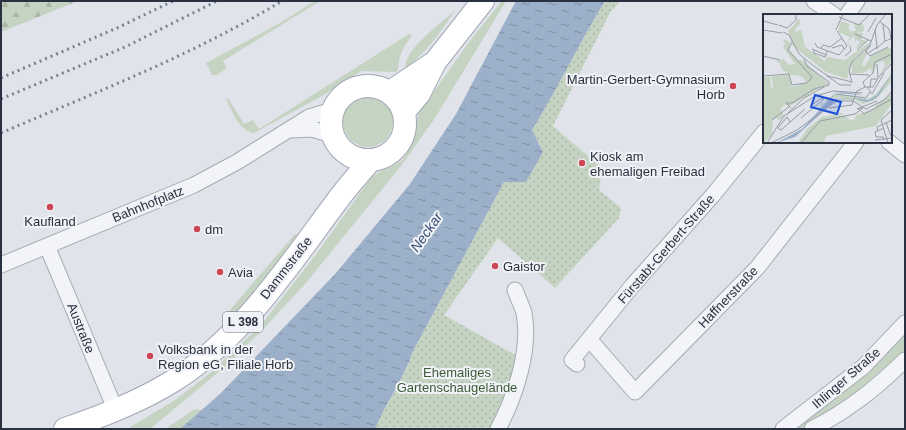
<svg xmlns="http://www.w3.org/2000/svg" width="906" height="430" viewBox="0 0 906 430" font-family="Helvetica,sans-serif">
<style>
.grass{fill:#c5d3c2}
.forest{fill:url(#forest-firs)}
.park{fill:url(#park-dots)}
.water{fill:url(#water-ripples)}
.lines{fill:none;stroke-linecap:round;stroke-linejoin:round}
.minor-casing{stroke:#a5aab3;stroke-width:17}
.primary-casing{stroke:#a0a7b5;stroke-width:24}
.minor{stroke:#f3f4f7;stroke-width:15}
.primary{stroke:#fff;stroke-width:22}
.rail{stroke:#7a8292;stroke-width:3;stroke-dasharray:2 4;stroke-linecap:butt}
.poi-dot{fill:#cc4756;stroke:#f0f2f7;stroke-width:1.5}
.labels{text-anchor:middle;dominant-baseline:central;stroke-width:4;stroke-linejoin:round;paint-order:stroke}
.shield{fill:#f0f2f7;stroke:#656b77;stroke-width:1}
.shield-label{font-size:12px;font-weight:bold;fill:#293140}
.poi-label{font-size:13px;fill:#293140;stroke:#f0f2f7;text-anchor:start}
.street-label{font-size:13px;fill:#293140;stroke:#f0f2f7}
.park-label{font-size:13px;fill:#3c5c37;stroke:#f0f2f7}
.water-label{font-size:14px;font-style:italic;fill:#344e74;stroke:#f0f2f7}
.inset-road{fill:none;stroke:#979ca5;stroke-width:1}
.view{fill:#1d4ed8;fill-opacity:0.15;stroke:#1d4ed8;stroke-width:2}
.inset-edge{fill:none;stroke:#293140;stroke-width:2}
</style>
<defs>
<pattern id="forest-firs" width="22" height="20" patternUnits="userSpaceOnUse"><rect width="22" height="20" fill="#c5d3c2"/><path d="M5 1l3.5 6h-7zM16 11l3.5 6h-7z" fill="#a9b6a8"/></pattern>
<pattern id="park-dots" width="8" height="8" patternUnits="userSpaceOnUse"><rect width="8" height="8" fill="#c5d3c2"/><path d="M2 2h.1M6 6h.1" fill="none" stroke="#a9b6a8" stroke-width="1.8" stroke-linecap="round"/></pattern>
<pattern id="water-ripples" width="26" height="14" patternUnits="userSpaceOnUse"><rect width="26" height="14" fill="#9cb0c9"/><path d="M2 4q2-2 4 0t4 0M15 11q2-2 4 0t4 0" fill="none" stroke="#7f90a5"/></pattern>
</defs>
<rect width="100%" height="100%" fill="#e0e3e9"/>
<path class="grass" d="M315 1H320L223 61 227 68 217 75H212L206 63 280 23Z
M502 1H506L435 118 401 166 305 284 266 326 226 366 150 429H127L175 400 209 374 261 325 317 253 371 178C380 169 391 169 401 161 415 148 413 127 420 111L472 38Z
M455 10C442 31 427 51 408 67L405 66C407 47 441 24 455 10Z
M409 34 412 36C403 46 399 56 398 69L396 72 361 71 322 96 254 133C239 131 232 111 226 99L228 98 244 124 253 120 259 129Z
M343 122a25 25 0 1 1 50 0a25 25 0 1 1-50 0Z
M296 234 299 236 294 245 234 317H224L294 235Z
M905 331V353L865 388 802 429H792Z
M195 409 202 410 180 429H165Z"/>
<path class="forest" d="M1 1H78L1 32Z"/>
<path class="park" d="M605 1H615L619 3 611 11 553 126 602 168 599 190 621 208 619 218 555 288 498 238 444 315 517 356 503 407 491 429H375C386 402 405 379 413 351L504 182H526L543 152 532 130C557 88 579 43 605 1Z"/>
<path class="water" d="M516 1H605C579 43 558 88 532 130L543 152 526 182H504L413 351C404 379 386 402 375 429H180L220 394 336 273 410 184 456 114Z"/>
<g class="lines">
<g class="minor-casing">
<path id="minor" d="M814 1 834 15
M847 15 857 1
M291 130 312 129 332 135
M889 142 905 155
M47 246 116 411
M1 265 194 185 237 162 309 117 333 110
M590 340 635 392 757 268 856 142
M577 364 572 360 632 286 713 195 764 132
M498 429C515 397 531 350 524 313 522 306 518 298 515 290
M783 429 863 367 905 323
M812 429C849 410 875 389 905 360"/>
</g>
<g class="primary-casing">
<path id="primary" d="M331 123a37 37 0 1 1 74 0a37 37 0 1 1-74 0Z
M390 92 432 64
M404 112 419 94 435 62 483 1
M65 429C102 416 139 402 173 381 243 337 289 265 337 201 347 187 359 174 370 161"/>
</g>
<use href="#minor" class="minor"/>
<use href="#primary" class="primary"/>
<path class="rail" d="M1 78 117 28 173 1
M1 99 125 47 217 1
M1 133C96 92 193 55 282 1"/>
</g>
<g class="poi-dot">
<circle cx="733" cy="86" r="4"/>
<circle cx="582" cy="163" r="4"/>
<circle cx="50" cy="207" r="4"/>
<circle cx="197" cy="229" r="4"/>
<circle cx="495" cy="266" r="4"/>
<circle cx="220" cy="272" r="4"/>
<circle cx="150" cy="356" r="4"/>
</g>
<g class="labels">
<rect class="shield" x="223" y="312" width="40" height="20" rx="3"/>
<g class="shield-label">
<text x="243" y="322">L 398</text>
</g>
<g class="poi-label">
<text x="725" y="79" text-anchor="end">Martin-Gerbert-Gymnasium<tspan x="725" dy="15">Horb</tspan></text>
<text x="590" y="156">Kiosk am<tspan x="590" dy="15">ehemaligen Freibad</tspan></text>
<text x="50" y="221" text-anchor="middle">Kaufland</text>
<text x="205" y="229">dm</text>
<text x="503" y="266">Gaistor</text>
<text x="228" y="272">Avia</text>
<text x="158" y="349">Volksbank in der<tspan x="158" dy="15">Region eG, Filiale Horb</tspan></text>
</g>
<g class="street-label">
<text transform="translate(148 204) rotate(-22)">Bahnhofplatz</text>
<text transform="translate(666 249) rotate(-49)">Fürstabt-Gerbert-Straße</text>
<text transform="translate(286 268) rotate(-52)">Dammstraße</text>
<text transform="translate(728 297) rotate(-46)">Haffnerstraße</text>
<text transform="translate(81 328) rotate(68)">Austraße</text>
<text transform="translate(846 378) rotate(-41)">Ihlinger Straße</text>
</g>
<g class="park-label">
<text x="457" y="372">Ehemaliges<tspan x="457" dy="15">Gartenschaugelände</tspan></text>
</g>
<g class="water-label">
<text transform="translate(426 232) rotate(-55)">Neckar</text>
</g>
</g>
<g transform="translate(763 14)">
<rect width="129" height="129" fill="#e0e3e9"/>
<path d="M36 4 37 10 32 15V18L38 16V20V15L43 37 33 27 30 14 28 16ZM78 7 87 10 85 14 90 19 89 17H93L91 10 100 9 101 17 94 19H100L98 26 105 27 92 35 97 28 93 25V30L91 21 84 29 88 31H85L84 29 87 23 75 18ZM0 63H8L7 70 9 75H0Z" fill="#c5d3c2"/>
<path d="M35 7 31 14 33 27 42 37V33L62 47 64 43 83 46 103 32 91 44 84 65 63 58 30 32 25 17ZM20 25 27 28 26 35 35 46H39L66 70 58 73 27 92 22 90 17 95 21 101 16 106 12 103 10 106 9 121 0 129 11 79 44 68 38 62 28 61 19 56 17 49 13 48 20 45 26 51 32 50 20 33 22 30ZM106 32 99 51 102 52 108 42 124 34H129V46L116 62 122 51 121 47 114 49 109 61 108 54 100 59H89V49ZM129 79V89L113 112 63 122 61 129H35L44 115 59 103 80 99V101L60 106 83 101 84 104 90 107 94 101 113 94 112 92Z" fill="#c5d3c2"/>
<path d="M107 28V29L106 31 91 45 82 62 78 60 83 45ZM129 59V67L113 85 100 90 92 86H77L81 84H67L57 95 58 89H62L64 83 69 84 72 80 105 85 113 80ZM26 61 29 72 25 74 47 70 63 71 57 72 27 92 21 90 17 95 21 101 16 106 14 104 9 106 6 122 0 129V75H10L9 62Z" fill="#c5d3c2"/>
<path d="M129 60 116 81 110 86 103 88 90 84 73 86 32 123 13 129 39 115 72 79 80 78 95 80 105 84 114 79 105 84 97 81 73 79 68 85 90 84 106 86 114 81Z" fill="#9cb0c9"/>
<path class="inset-road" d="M76 3 96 11 107 0M0 7 15 11M120 10 126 15 128 25 122 27M16 11 24 14 33 6V0M0 16 19 19M73 16 80 0M20 18 26 21 36 40 52 53 65 62 89 68M105 18 113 4M92 20 108 27M52 29 54 33 76 41 84 32 74 17M108 31 103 37 104 40 114 33 112 15M58 34 60 31 67 33 79 24M69 34 79 31 81 35M49 35 63 41 64 37M113 35 122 27 120 10 116 7M51 36V39L62 43 63 41M94 36 105 26M105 40 107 42 125 33M0 42 17 46M82 42 88 37 87 32M41 45 44 52 66 68V71M114 50 115 63M87 60 106 61M63 61 77 71H88M0 62 26 60 29 71 43 69 48 65V62L25 36 29 28M89 69 86 56 89 48 107 31 114 11 123 0M102 73 100 68 110 59 112 48 129 40M102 73H110L115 64 129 49M104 73 109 80 121 59M107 74 108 65H114M70 77 99 79M73 80 103 84 107 78M90 87 94 77 102 73M50 90 59 84 60 86M65 93 74 87H90L103 95 121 86 129 77M28 94 23 89H29L51 75 66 71M66 94 89 91 90 87M99 95H94L114 87M98 97 101 100 129 85M24 100 41 84 61 73M38 104 61 85M9 106 27 92M123 109 129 124M121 114 112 118 113 123H120L121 126M18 116 42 95M18 116 15 114 24 103 27 108M115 117 114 113 129 106M112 126 129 124M4 129 21 102 52 82 70 77M8 129 34 116 64 94M38 129 57 107 92 100 100 94M125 129 118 106 129 96"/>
<path class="view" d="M52 81 78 88 74 100 48 93Z"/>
<rect width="129" height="129" class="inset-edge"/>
</g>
<rect width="906" height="430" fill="none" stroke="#293140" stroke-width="4"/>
</svg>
